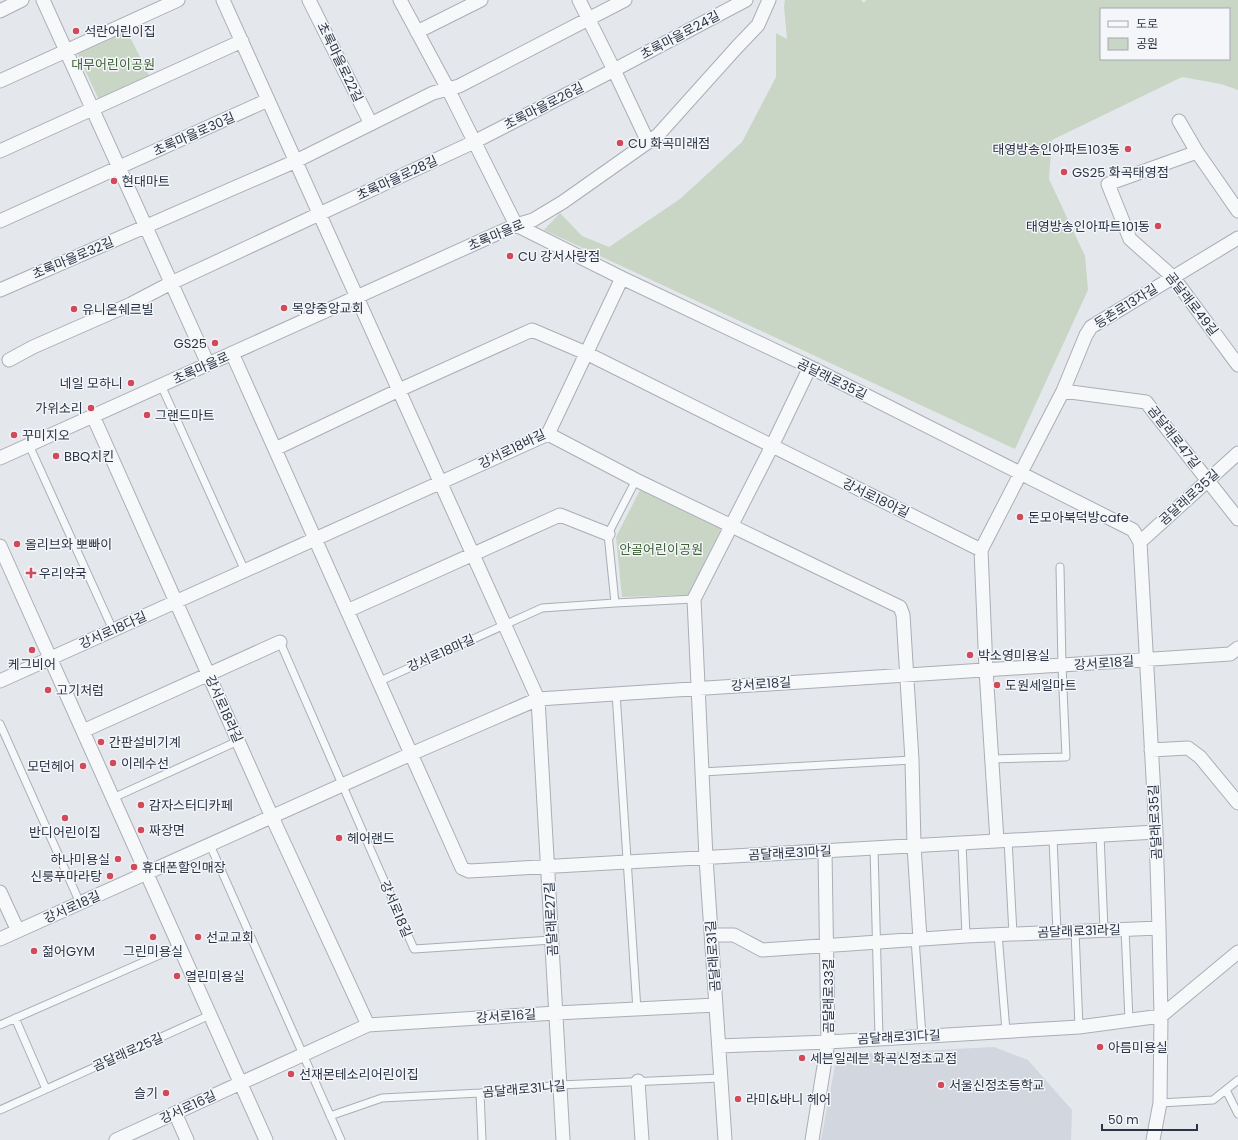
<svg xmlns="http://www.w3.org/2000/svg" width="1238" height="1140" viewBox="0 0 1238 1140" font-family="Poppins,'Noto Sans KR',sans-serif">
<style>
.built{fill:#d2d6de}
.green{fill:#c9d6c5;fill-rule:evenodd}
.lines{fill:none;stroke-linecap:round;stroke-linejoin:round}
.lane-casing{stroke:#a9aeb7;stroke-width:9}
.street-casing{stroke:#a9aeb7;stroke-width:15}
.lane{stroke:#f7f8fa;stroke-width:7}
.street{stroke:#f7f8fa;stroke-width:13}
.poi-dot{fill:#d1495b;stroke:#f4f6f9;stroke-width:1.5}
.labels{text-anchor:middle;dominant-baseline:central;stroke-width:3;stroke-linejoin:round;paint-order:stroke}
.poi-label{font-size:13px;fill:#2b3445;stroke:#f4f6f9;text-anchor:start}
.street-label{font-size:13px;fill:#2b3445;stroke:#f4f6f9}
.park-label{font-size:13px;fill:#3f6138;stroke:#f4f6f9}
</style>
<rect width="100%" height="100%" fill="#e4e7ec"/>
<path class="built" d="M994 1047 1028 1060 1072 1110 1071 1140H821L837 1055Z"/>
<path class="green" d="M785 0H861L864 3 866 0H1238V90L1221 84 1182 77 1052 140 1049 179 1085 256 1088 290 1015 449 544 230 560 213 582 236 609 247 680 199 742 142 776 77V33L787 39 784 6ZM1101 9H1229V59H1101Z
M126 29 150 77 99 100 76 51Z
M640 490 721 529 688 595 622 597 616 537Z"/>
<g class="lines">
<g class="lane-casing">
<path id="lane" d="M161 385 245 571
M29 445 113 630
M615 603 608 534 636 480
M280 642 414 949 552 940
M378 682 542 608 615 603 694 599
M616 693 637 1010
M0 724 80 903
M992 759 1066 757 1062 666 1060 567
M702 772 912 760
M113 798 238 741
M1100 835 1104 930
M1053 838 1057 932
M1008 840 1013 934
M962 843 966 936
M210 845 341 1140
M874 848 879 1038
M1125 929 1129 1020
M1075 931 1079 1027
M998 934 1006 1031
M915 939 922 1036
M15 1018 46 1089
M0 1025 180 946
M1226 1090 1238 1114
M480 1093 482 1140
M1160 1103 1213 1100 1238 1080
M0 1110 210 1015
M330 1116 382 1098 480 1093 560 1085 721 1078"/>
</g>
<g class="street-casing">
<path id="street" d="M43 0 208 364
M223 0 538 699 563 1140
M309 0 371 124
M400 0 448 89 516 225
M579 0 614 70 648 142
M0 11 22 0
M417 32 481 0
M0 81 178 0
M1179 121 1197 152 1238 211
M0 151 242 41
M1197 152 1108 184 1130 239 1173 277 1238 365
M0 221 268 100
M516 225 622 278 810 367 1133 530 1140 542 1156 832 1159 928 1161 1016 1160 1103 1153 1140
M0 290 296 161 433 93 459 86 625 0
M232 353 462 868 469 871 1156 832
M9 360 33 347 131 304 171 283 474 142 614 70 746 0
M1063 391 1146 402 1238 519
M93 416 272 817 368 1025
M548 434 636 480 900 607 903 615 912 760 914 846 920 939
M275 449 399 390 532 330 586 353 981 550
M0 458 516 225 533 220 563 202 658 135 737 47 758 25 769 0
M1140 542 1238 453
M0 546 266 1140
M347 611 560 515 608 534
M0 681 548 434 622 278
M83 731 280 642
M1151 750 1188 748 1200 757 1238 803
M997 841 986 670 981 550 1063 391 1086 335 1091 327 1238 238
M0 892 18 931
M712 935H734L762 950 966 936 1159 928
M0 939 411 754 538 699 1230 654 1238 648
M1161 1016 1238 952
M719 1046 828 1042 1079 1027 1161 1016
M638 1081 642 1140
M175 1113 187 1140
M116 1140 368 1025 556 1013 716 1005
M725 1140 706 858 694 599 772 446 810 367
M812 1140 828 1042 825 851"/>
</g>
<use href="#lane" class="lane"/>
<use href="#street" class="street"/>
</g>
<g class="poi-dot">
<circle cx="76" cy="31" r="4"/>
<circle cx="620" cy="143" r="4"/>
<circle cx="1128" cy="149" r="4"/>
<circle cx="1064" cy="172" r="4"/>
<circle cx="114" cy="181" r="4"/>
<circle cx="1158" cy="226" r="4"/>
<circle cx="510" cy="256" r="4"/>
<circle cx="284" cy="308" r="4"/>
<circle cx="74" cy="309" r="4"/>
<circle cx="215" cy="343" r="4"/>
<circle cx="131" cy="383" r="4"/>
<circle cx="91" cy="408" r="4"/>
<circle cx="147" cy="415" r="4"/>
<circle cx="14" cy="435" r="4"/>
<circle cx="56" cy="456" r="4"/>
<circle cx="1020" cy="517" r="4"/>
<circle cx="17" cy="544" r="4"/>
<path d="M29 567h4v4h4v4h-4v4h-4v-4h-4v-4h4z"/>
<circle cx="32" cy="650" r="4"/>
<circle cx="970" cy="655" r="4"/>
<circle cx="997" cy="685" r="4"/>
<circle cx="48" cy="690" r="4"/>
<circle cx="101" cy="742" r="4"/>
<circle cx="113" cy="763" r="4"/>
<circle cx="83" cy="766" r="4"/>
<circle cx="141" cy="805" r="4"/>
<circle cx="65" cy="818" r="4"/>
<circle cx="141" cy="830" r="4"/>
<circle cx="339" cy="838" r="4"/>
<circle cx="118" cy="859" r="4"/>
<circle cx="134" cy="867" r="4"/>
<circle cx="110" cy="876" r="4"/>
<circle cx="153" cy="937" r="4"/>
<circle cx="198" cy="937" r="4"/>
<circle cx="34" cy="951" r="4"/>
<circle cx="177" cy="976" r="4"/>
<circle cx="1100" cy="1047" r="4"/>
<circle cx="802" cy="1058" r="4"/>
<circle cx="291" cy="1074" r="4"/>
<circle cx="941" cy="1085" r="4"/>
<circle cx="166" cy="1093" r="4"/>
<circle cx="738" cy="1099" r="4"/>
</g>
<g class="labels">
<g class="poi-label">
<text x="84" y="31">석란어린이집</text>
<text x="628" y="143">CU 화곡미래점</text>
<text x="1120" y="149" text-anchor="end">태영방송인아파트103동</text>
<text x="1072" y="172">GS25 화곡태영점</text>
<text x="122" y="181">현대마트</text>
<text x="1150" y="226" text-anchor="end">태영방송인아파트101동</text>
<text x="518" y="256">CU 강서사랑점</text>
<text x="292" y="308">목양중앙교회</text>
<text x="82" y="309">유니온쉐르빌</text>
<text x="207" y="343" text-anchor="end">GS25</text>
<text x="123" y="383" text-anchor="end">네일 모하니</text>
<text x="83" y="408" text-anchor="end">가위소리</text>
<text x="155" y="415">그랜드마트</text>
<text x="22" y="435">꾸미지오</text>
<text x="64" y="456">BBQ치킨</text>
<text x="1028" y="517">돈모아북덕방cafe</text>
<text x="25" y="544">올리브와 뽀빠이</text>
<text x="39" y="573">우리약국</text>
<text x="978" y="655">박소영미용실</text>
<text x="32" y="664" text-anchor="middle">케그비어</text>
<text x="1005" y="685">도원세일마트</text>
<text x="56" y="690">고기처럼</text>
<text x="109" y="742">간판설비기계</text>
<text x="121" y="763">이레수선</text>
<text x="75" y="766" text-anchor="end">모던헤어</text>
<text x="149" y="805">감자스터디카페</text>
<text x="149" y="830">짜장면</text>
<text x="65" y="832" text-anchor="middle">반디어린이집</text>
<text x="347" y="838">헤어랜드</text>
<text x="110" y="859" text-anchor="end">하나미용실</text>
<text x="142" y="867">휴대폰할인매장</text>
<text x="102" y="876" text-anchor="end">신룽푸마라탕</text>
<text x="206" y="937">선교교회</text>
<text x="42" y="951">젊어GYM</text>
<text x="153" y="951" text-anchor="middle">그린미용실</text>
<text x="185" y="976">열린미용실</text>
<text x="1108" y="1047">아름미용실</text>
<text x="810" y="1058">세븐일레븐 화곡신정초교점</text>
<text x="299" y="1074">선재몬테소리어린이집</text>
<text x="949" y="1085">서울신정초등학교</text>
<text x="158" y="1093" text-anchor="end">슬기</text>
<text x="746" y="1099">라미&amp;바니 헤어</text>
</g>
<g class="street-label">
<text transform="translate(680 35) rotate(-28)">초록마을로24길</text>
<text transform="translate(340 62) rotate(64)">초록마을로22길</text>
<text transform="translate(544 106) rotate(-27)">초록마을로26길</text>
<text transform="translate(194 134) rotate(-24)">초록마을로30길</text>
<text transform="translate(397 178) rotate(-25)">초록마을로28길</text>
<text transform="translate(496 235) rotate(-23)">초록마을로</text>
<text transform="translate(73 258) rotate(-23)">초록마을로32길</text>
<text transform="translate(1192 304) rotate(52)">곰달래로49길</text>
<text transform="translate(1126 306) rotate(-32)">등촌로13자길</text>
<text transform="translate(201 368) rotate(-24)">초록마을로</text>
<text transform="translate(832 379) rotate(26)">곰달래로35길</text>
<text transform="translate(1174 437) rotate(52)">곰달래로47길</text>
<text transform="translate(512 449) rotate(-26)">강서로18바길</text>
<text transform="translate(1189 497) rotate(-42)">곰달래로35길</text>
<text transform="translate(876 498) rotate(26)">강서로18아길</text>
<text transform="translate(113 630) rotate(-24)">강서로18다길</text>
<text transform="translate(441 653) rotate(-24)">강서로18마길</text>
<text transform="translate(1104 663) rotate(-4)">강서로18길</text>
<text transform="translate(761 684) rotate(-4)">강서로18길</text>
<text transform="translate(224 709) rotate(66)">강서로18라길</text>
<text transform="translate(1155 822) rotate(-93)">곰달래로35길</text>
<text transform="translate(790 853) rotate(-3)">곰달래로31마길</text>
<text transform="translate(72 907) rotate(-24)">강서로18길</text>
<text transform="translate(396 909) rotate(67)">강서로18길</text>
<text transform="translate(551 919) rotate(-93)">곰달래로27길</text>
<text transform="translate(1079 931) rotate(-2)">곰달래로31라길</text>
<text transform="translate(713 956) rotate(-94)">곰달래로31길</text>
<text transform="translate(828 996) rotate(-90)">곰달래로33길</text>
<text transform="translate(506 1016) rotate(-4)">강서로16길</text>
<text transform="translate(899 1037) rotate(-3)">곰달래로31다길</text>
<text transform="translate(128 1052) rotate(-24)">곰달래로25길</text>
<text transform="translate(524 1089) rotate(-5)">곰달래로31나길</text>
<text transform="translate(188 1107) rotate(-25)">강서로16길</text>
</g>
<g class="park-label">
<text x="113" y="64">대무어린이공원</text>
<text x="661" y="549">안골어린이공원</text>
</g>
</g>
<rect x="1100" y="8" width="130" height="52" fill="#f4f6f9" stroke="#a4a8b1"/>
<rect x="1108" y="21" width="20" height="6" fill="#f7f8fa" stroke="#a4a8b1"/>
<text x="1136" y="28" font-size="12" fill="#2b3445">도로</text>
<rect x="1108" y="38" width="20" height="12" fill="#c9d6c5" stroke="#a4a8b1"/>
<text x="1136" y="48" font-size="12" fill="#2b3445">공원</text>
<path d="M1102 1124v6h95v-6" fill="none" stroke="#2b3445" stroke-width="2"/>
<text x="1108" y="1124" font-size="12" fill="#2b3445" stroke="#f4f6f9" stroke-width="3" paint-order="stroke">50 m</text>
</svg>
